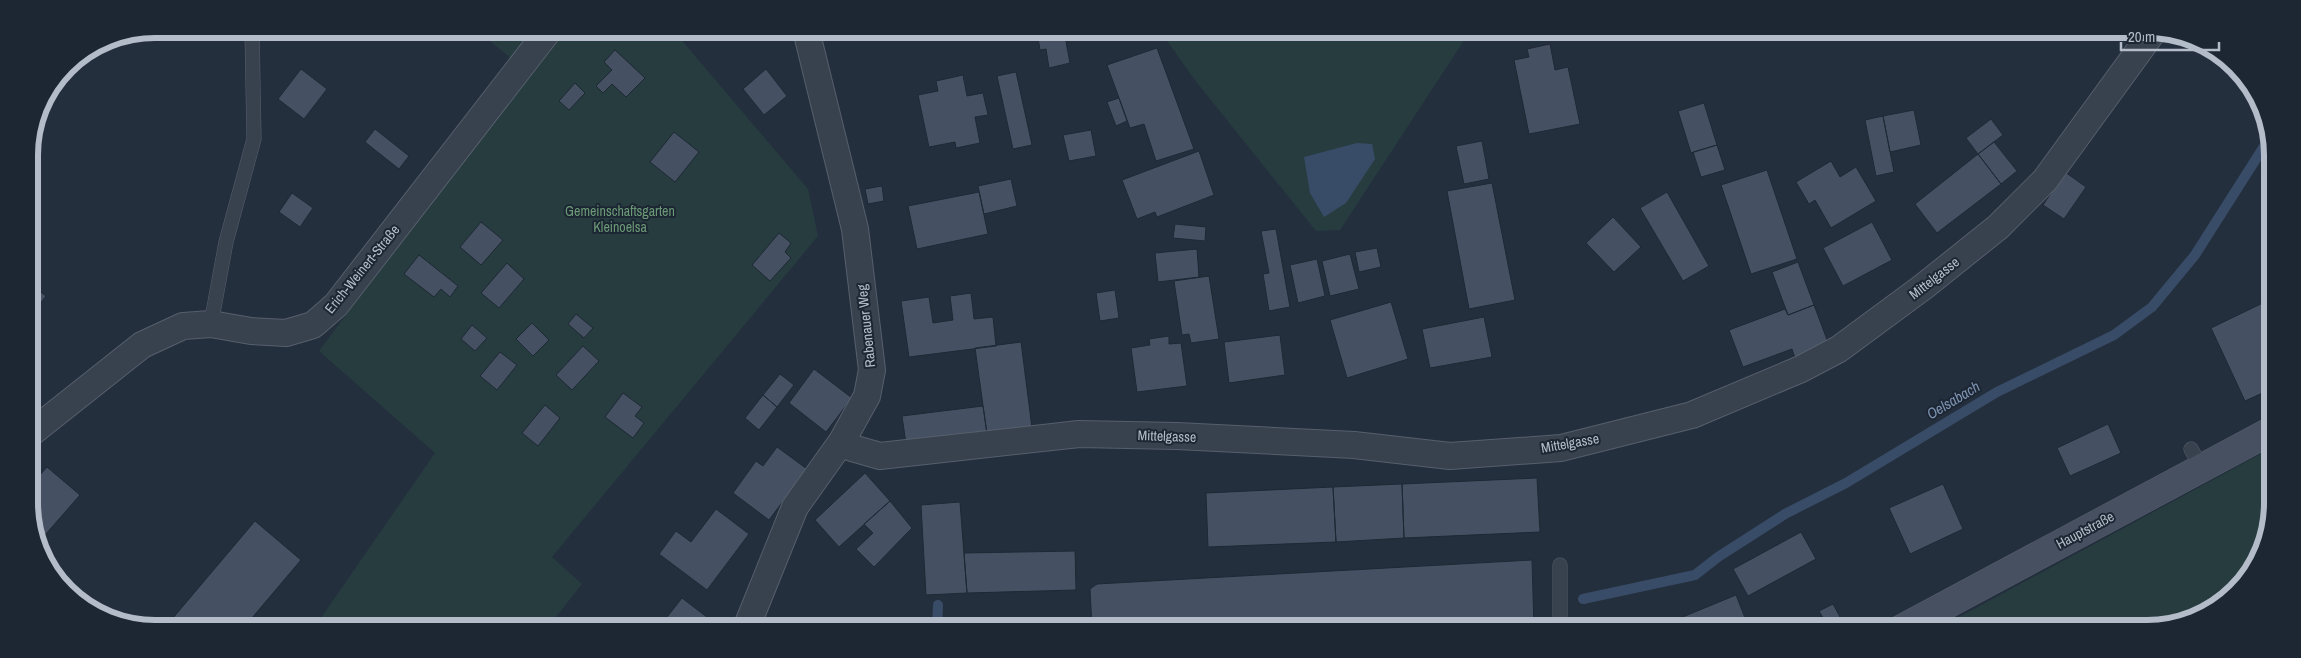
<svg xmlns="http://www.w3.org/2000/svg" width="2301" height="658" viewBox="0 0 2301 658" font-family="'Archivo Narrow',sans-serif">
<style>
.green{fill:#263c3f}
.water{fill:#394c67}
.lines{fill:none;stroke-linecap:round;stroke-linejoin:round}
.stream{stroke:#394c67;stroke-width:10}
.building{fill:#455162;stroke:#1f2835}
.service-casing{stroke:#565f6c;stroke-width:15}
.minor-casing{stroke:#565f6c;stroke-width:28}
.secondary-casing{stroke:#565f6c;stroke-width:29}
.service{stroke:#38414e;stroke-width:14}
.minor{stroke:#38414e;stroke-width:26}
.secondary{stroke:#465061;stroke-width:28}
.labels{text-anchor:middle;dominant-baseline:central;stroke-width:4;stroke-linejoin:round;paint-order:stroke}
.park-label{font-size:14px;fill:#6b9a76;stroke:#1d2633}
.street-label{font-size:14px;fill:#b4bcc9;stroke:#1d2633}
.water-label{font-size:15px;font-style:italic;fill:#7c92b1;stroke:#1d2633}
.rim{fill:none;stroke:#b4bcc9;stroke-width:6}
</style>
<rect width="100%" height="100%" fill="#242f3e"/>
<path class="green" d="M476 29 673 30 808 189 818 236 552 557 582 584 549 626 316 625 435 453 319 351 527 72Z
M1154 31H1460L1463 42 1340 230 1316 231 1194 79 1168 42Z
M2268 450V536L2251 573 2223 603 2155 629H1937Z"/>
<path class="water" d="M1357 143 1372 144 1375 159 1346 203 1324 217 1310 193 1304 157Z"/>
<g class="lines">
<path class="stream" d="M1583 599 1695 575 1718 557 1785 514 1846 483 1997 392 2114 335 2152 307 2195 255 2270 137
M937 627 938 605"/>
</g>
<path class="building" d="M1037 31H1064L1070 63 1049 68 1046 49 1040 50Z
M1550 44 1555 70 1568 67 1580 124 1529 134 1514 60 1529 57 1527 49Z
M1157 48 1194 149 1156 161 1144 124 1130 128 1107 65Z
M615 50 645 78 626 97 612 84 603 93 596 86 612 70 604 62Z
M301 69 327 89 304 119 278 99Z
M766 69 787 96 764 115 743 89Z
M1016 72 1032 145 1013 149 997 76Z
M963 75 967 96 983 93 988 115 975 117 980 143 956 148 955 142 929 147 918 95 938 91 936 81Z
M575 83 585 93 569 110 559 101Z
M1119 98 1127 121 1116 126 1107 102Z
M1704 103 1717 145 1691 153 1678 111Z
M1914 110 1921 145 1890 152 1883 116Z
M1883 116 1894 172 1876 176 1865 120Z
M1991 119 2003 135 1978 154 1966 138Z
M375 129 409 156 399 169 365 142Z
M1091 130 1096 156 1069 161 1063 135Z
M674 132 699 152 675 182 650 162Z
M1482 141 1489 179 1464 184 1456 146Z
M1994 142 2017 171 2001 184 1978 154Z
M1717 145 1725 170 1701 177 1693 152Z
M1199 151 1214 195 1157 217 1155 212 1137 219 1122 180Z
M1978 154 2001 184 1937 233 1915 204Z
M1831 161 1840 177 1856 167 1876 201 1831 228 1815 200 1809 204 1796 182Z
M1767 170 1797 259 1751 274 1721 185Z
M2065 172 2086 187 2064 219 2043 205Z
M1011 179 1017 206 984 214 978 186Z
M1492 183 1515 300 1469 309 1447 191Z
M882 186 884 201 868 204 865 189Z
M979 192 988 234 917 249 908 206Z
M1667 192 1709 266 1683 281 1640 208Z
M292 193 313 208 300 227 279 212Z
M1613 217 1641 247 1614 272 1586 243Z
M481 222 503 240 481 265 460 247Z
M1872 222 1892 260 1843 286 1823 248Z
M1175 224 1206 227 1205 241 1173 238Z
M1276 229 1290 307 1269 311 1263 274 1269 273 1261 231Z
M779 233 791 243 785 252 791 258 770 281 752 265Z
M1377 248 1381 267 1359 272 1355 252Z
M1197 249 1199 277 1158 282 1155 253Z
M1350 254 1359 289 1330 296 1322 261Z
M419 255 458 286 450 297 441 289 434 297 404 274Z
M1317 259 1325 296 1298 303 1290 265Z
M1798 262 1814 305 1788 315 1772 272Z
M507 263 524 279 499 308 481 293Z
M1209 276 1219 339 1191 343 1189 334 1182 335 1174 281Z
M30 284 46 296 30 317Z
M1115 290 1119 318 1100 321 1096 293Z
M971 293 974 319 993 317 996 346 909 357 901 301 929 297 933 323 953 320 950 296Z
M2269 300V390L2245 401 2211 328Z
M1391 302 1408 359 1347 378 1330 320Z
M1814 305 1829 345 1795 358 1792 349 1743 367 1729 330 1785 309 1788 315Z
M576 314 593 328 584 338 568 324Z
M1484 317 1492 357 1430 368 1422 329Z
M532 323 549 340 533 356 516 339Z
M472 325 487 338 475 351 461 339Z
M1280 335 1285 375 1229 383 1224 342Z
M1169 336V344L1181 343 1187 386 1137 392 1131 348 1150 345 1149 339Z
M1021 342 1032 428 987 434 975 348Z
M583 346 599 361 572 390 556 375Z
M500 352 517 365 497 390 480 376Z
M814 369 852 398 826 432 789 403Z
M780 374 794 385 777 407 763 395Z
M623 393 642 407 635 416 644 423 633 438 605 417Z
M763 395 777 407 759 430 745 418Z
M545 405 560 418 538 446 522 433Z
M983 406 987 434 906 444 902 416Z
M2108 424 2121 453 2070 476 2057 448Z
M777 447 807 469 769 520 733 493 756 461 763 466Z
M47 467 80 495 38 543 31 528V485Z
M865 473 890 501 839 547 815 520Z
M1537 478 1540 532 1404 538 1402 484Z
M1402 484 1404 538 1336 542 1333 487Z
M1943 484 1963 529 1910 554 1889 508Z
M1333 487 1336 542 1208 547 1206 493Z
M890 501 912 528 874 567 856 549 873 533 864 524Z
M960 502 967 593 926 595 921 505Z
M716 509 749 534 707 590 659 554 676 531 691 542Z
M255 521 301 560 246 625H167Z
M1801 532 1816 559 1748 596 1733 569Z
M1075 551 1076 590 967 593 964 553Z
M1532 560 1534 628 1092 627 1090 589 1097 584Z
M1736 595 1749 628H1656Z
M682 598 712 621 708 626H660Z
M1833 604 1846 628H1829L1819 611Z"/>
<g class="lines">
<g class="service-casing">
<path id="service" d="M211 324 226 242 254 139 252 29
M2191 449 2201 467
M1560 565V628"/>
</g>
<g class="minor-casing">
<path id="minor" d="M31 433 142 345 183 326 211 324 251 331 286 333 313 325 336 305 549 30
M842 441 852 448 880 456 1079 434 1177 436 1354 445 1450 456 1561 448 1692 415 1801 369 1839 349 1923 287 1998 227 2045 180 2152 33
M747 626 795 507 842 441 867 396 872 370 855 229 806 30"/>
</g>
<g class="secondary-casing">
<path id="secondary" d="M1901 629 2269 432"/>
</g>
<use href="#service" class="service"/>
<use href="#minor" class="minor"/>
<use href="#secondary" class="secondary"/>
</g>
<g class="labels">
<g class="park-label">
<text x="620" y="211">Gemeinschaftsgarten<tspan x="620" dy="16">Kleinoelsa</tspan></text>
</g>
<g class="street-label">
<text transform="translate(362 269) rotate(-51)">Erich-Weinert-Straße</text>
<text transform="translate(1934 278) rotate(-38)">Mittelgasse</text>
<text transform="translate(866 326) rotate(-96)">Rabenauer Weg</text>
<text transform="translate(1167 436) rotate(2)">Mittelgasse</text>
<text transform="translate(1570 443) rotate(-10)">Mittelgasse</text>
<text transform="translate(2085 530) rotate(-28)">Hauptstraße</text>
</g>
<g class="water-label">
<text transform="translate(1953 400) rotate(-31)">Oelsabach</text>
</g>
</g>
<path d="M0 0H2301V658H0ZM155 38H2147A117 117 0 0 1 2264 155V503A117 117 0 0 1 2147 620H155A117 117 0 0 1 38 503V155A117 117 0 0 1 155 38Z" fill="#1d2633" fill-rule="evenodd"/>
<path class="rim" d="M155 38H2147A117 117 0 0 1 2264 155V503A117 117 0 0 1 2147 620H155A117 117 0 0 1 38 503V155A117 117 0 0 1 155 38Z"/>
<path d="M2121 42v8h98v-8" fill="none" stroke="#b4bcc9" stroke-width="2.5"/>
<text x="2128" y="42" font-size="15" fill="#b4bcc9" stroke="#1d2633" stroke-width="4" paint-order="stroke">20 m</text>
</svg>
